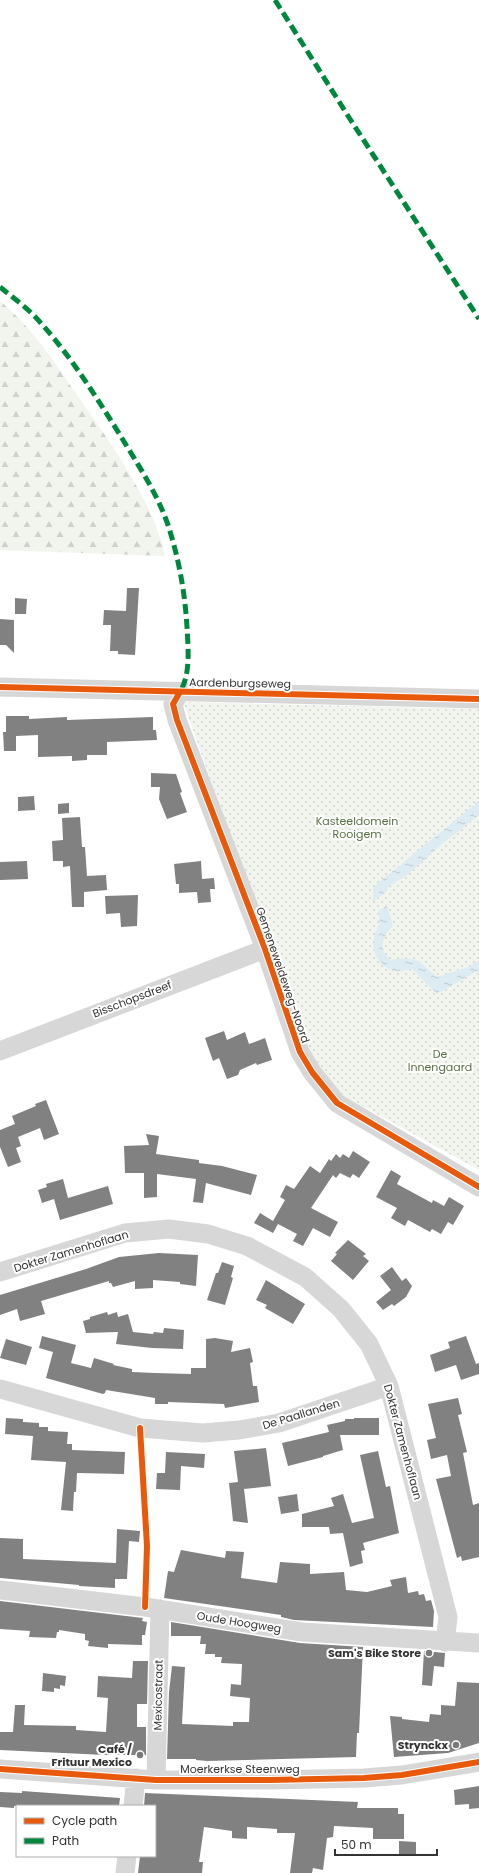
<svg xmlns="http://www.w3.org/2000/svg" width="479" height="1873" viewBox="0 0 479 1873" font-family="Poppins,sans-serif">
<style>
.forest{fill:url(#forest-firs)}
.garden{fill:url(#garden-dots)}
.water{fill:url(#water-ripples)}
.building{fill:#818181}
.lines{fill:none;stroke-linecap:round;stroke-linejoin:round}
.minor{stroke:#d7d7d7;stroke-width:19}
.quiet{stroke:#00873e;stroke-width:5;stroke-dasharray:10 5;stroke-linecap:butt}
.cycleway-casing{stroke:#fff;stroke-width:8}
.cycleway{stroke:#e8590c;stroke-width:6}
.poi-dot{fill:#7a7a7a;stroke:#fff;stroke-width:1.5}
.labels{text-anchor:middle;dominant-baseline:central;stroke-width:4;stroke-linejoin:round;paint-order:stroke}
.street-label{font-size:11px;fill:#333;stroke:#fff}
.park-label{font-size:11px;fill:#56703f;stroke:#fff}
.poi-label{font-size:11px;font-weight:bold;fill:#333;stroke:#fff;text-anchor:end}
</style>
<defs>
<pattern id="forest-firs" width="22" height="20" patternUnits="userSpaceOnUse"><rect width="22" height="20" fill="#f1f5ed"/><path d="M5 1l3.5 6h-7zM16 11l3.5 6h-7z" fill="#cfd2cc"/></pattern>
<pattern id="garden-dots" width="8" height="8" patternUnits="userSpaceOnUse"><rect width="8" height="8" fill="#f1f5ed"/><path d="M2 2h.1M6 6h.1" fill="none" stroke="#cfd2cc" stroke-width="1.8" stroke-linecap="round"/></pattern>
<pattern id="water-ripples" width="26" height="14" patternUnits="userSpaceOnUse"><rect width="26" height="14" fill="#ddebf3"/><path d="M2 4q2-2 4 0t4 0M15 11q2-2 4 0t4 0" fill="none" stroke="#becad1"/></pattern>
</defs>
<rect width="100%" height="100%" fill="#fff"/>
<path class="forest" d="M0 301C33 328 56 365 80 399 110 442 155 505 165 556L0 550Z"/>
<path class="garden" d="M183 702 479 709V1170L344 1096C324 1076 314 1057 300 1032Z"/>
<path class="water" d="M479 801V815L441 845 407 875 388 887 385 893 373 901V889L378 883Z
M387 906 393 926 387 932 382 943 384 953 390 960C418 956 417 960 437 977L468 967 479 961V970L437 994 412 969C407 970 399 972 393 971 381 967 370 951 374 938 377 924 382 927 378 911Z"/>
<path class="building" d="M127 588H139L135 655 118 654V651H110L111 625H103L104 610 126 611Z
M15 598 27 599 26 614H15Z
M0 619 14 620V653L6 645H0Z
M6 716H29V719L67 717V720L153 717V730H156L157 740 107 742V755H87V760L72 761V756L38 757V735L16 736V751H4L3 732H6Z
M151 773 176 774 182 792 180 793 187 812 167 819 159 799 160 787H151Z
M34 796 35 810 18 811V797Z
M69 803V813L58 814V804Z
M80 817 82 847H85L87 876 106 875 107 890 84 892V907H72L70 866 63 867V861H53L52 841 63 840 62 818Z
M27 861 28 879 0 880V862Z
M201 861 202 879 214 878 215 889H210L211 902 198 903 197 892 179 893V884H176L174 864Z
M138 895 137 926 121 927 120 913 106 914 105 896Z
M224 1031 227 1040 245 1032 249 1044 265 1038 272 1060 257 1065 256 1063 240 1070 238 1075 227 1079 219 1058 213 1061 205 1038Z
M46 1100 59 1134 44 1140 40 1128 18 1137 21 1146 16 1148 21 1162 8 1167 0 1147V1130L15 1124 12 1116 36 1106 35 1104Z
M146 1134 159 1136 156 1154 199 1160V1163L222 1166 257 1175 251 1195 206 1183 203 1203 193 1202 196 1179 157 1174V1197L144 1198V1173H125L124 1146 149 1145Z
M353 1151 370 1162 359 1178 353 1174 350 1178 340 1173 336 1178 333 1175 311 1208 338 1222 330 1237 313 1228 303 1246 293 1241 297 1234 278 1224 273 1233 254 1223 260 1213 273 1221 285 1200 280 1197 286 1185 294 1189 310 1166 320 1173 329 1159 331 1161 336 1154 340 1158 343 1154 349 1158Z
M391 1170 401 1176 397 1184 432 1203 433 1200 444 1206 449 1197 464 1206 453 1225 448 1222 441 1234 432 1229 430 1232 408 1220 405 1226 391 1218 397 1208 376 1197Z
M63 1179 68 1198 108 1186 113 1204 60 1220 54 1199 42 1203 38 1190 47 1187 46 1184Z
M348 1240 366 1254 363 1256 369 1261 353 1280 331 1261 337 1254 335 1253Z
M159 1253 198 1255 196 1286 180 1284V1282L153 1280V1288L135 1289V1281L113 1287 111 1283H109V1281L41 1301 45 1314 20 1321 17 1309 0 1315V1295L86 1269 119 1257Z
M222 1262 234 1266 231 1277 233 1278 225 1305 207 1300 216 1273H218Z
M392 1267 402 1281 406 1278 412 1286 406 1297 394 1306 392 1304 383 1310 376 1302 391 1290 380 1276Z
M266 1280 305 1304 293 1324 265 1308 267 1305 256 1300Z
M107 1312 108 1315 117 1312 118 1317 128 1314 133 1332 153 1334 154 1332 163 1333 164 1328 184 1330 183 1349 152 1348 116 1344 118 1332 86 1333 83 1321 90 1319V1317Z
M42 1336 76 1345 71 1363 91 1368 94 1358 114 1364 113 1365 132 1369V1372L155 1373 191 1374V1368H206V1339L215 1338 233 1341 231 1352 250 1348 253 1362 250 1363 253 1386H257L259 1402 225 1408 224 1404 168 1402V1404H155V1398L106 1390 105 1393 103 1394 46 1378 53 1352 39 1348Z
M466 1336 476 1364 479 1363V1374L461 1380 456 1365 435 1372 430 1355 450 1348 448 1342Z
M6 1339 32 1347 26 1365 0 1358Z
M458 1398 462 1414 458 1415 467 1452 463 1453 473 1505 479 1503V1557L462 1561 461 1556 457 1558 436 1479 451 1476 447 1455 431 1459 427 1440 436 1438 428 1404Z
M6 1418 23 1419V1422L39 1423V1427H48V1431L68 1432 67 1444H72V1450L125 1452 124 1474 77 1473 76 1492H74L73 1511 61 1510 66 1462 31 1460 33 1436 5 1434Z
M354 1418H379V1435H340L343 1450 323 1456V1457L288 1466 282 1443 329 1432 327 1425 345 1421V1419H354Z
M266 1448 271 1486 244 1489 248 1523 233 1521 229 1483 238 1482 234 1451Z
M378 1451 386 1487 390 1486 399 1533 363 1543 365 1550 361 1551 363 1563 350 1567 343 1533 330 1534 329 1527H302V1514L334 1506 331 1498 343 1494 352 1523 374 1518 360 1455Z
M166 1452 205 1454 204 1468 181 1466 180 1490 156 1489 157 1473H165Z
M297 1494 299 1511 281 1514 278 1497Z
M117 1529 140 1531 139 1542 129 1541 127 1579H115V1588L79 1586V1585L0 1578V1538L23 1539V1559L116 1563Z
M181 1550 225 1558 226 1551 244 1552 241 1578 277 1583 280 1562 310 1564V1574L344 1572 346 1590 367 1592 392 1586 390 1580 406 1577 408 1593 418 1591 419 1595 424 1594 426 1601 431 1600 434 1611 433 1627 294 1620 281 1617V1615L164 1598 168 1571 174 1572Z
M0 1601 143 1618 142 1621 147 1622 145 1635H142V1645L108 1644V1648L88 1646 89 1641 85 1640V1634L59 1630V1632H57L56 1638 29 1637 30 1631 0 1629Z
M171 1622 300 1643 363 1647 359 1733H357L356 1757 207 1761 196 1760V1759H167L169 1692 172 1666 185 1667 182 1724 233 1726V1722H249L250 1698 230 1696 231 1684 241 1685 242 1664 221 1663 222 1657H215V1654H205L206 1644H200L201 1636H171Z
M424 1651 445 1653 444 1667 434 1666 432 1686 422 1685Z
M133 1661H148L147 1704H137V1727H146V1755H105L0 1750V1732H13L15 1705H25L24 1725 76 1726V1730L106 1732 108 1698 97 1697 98 1676 132 1678Z
M43 1673 66 1676 65 1686 60 1685V1689L54 1688V1692L42 1691Z
M457 1682 479 1683V1743L448 1753 394 1757 390 1716 402 1717V1719L429 1722 430 1714 441 1715V1705L455 1706Z
M479 1786V1808L469 1809V1804L455 1805 454 1790Z
M22 1791 120 1798 119 1806H14V1808L0 1807V1792L22 1793Z
M145 1793 358 1802 357 1808H398V1814H404V1839H373V1828L334 1826 333 1837 327 1838 323 1870 313 1868 312 1873H290L295 1833H277V1829L247 1827V1839L232 1838V1831L204 1827 199 1862H203L202 1873H138L140 1856H155V1806H144Z
M399 1841 416 1842V1854L399 1856Z"/>
<g class="lines">
<path class="minor" d="M0 687 479 699
M180 692 173 704 177 720 265 949 300 1052 312 1072 337 1103 479 1187
M0 1051 265 949
M0 1272 125 1233 169 1229 208 1234 247 1246 305 1277 341 1309 369 1344 389 1386 448 1617 445 1642
M0 1389 140 1428 203 1433 239 1430 279 1423 389 1386
M0 1590 145 1607 302 1632 479 1643
M0 1769 156 1780H270L364 1778 402 1775 479 1762
M156 1780 160 1609
M133 1806 136 1778
M125 1873 127 1856"/>
<path class="quiet" d="M275 0 350 119 479 319
M0 287C13 298 28 308 39 321 70 355 95 395 120 435 138 465 158 494 169 528 179 560 185 593 187 627 188 647 191 674 180 692"/>
<g class="cycleway-casing">
<path id="cycleway" d="M0 687 479 699
M180 692 173 704 177 720 265 949 300 1052 312 1072 337 1103 479 1187
M140 1428 147 1546 145 1607
M0 1769 156 1780H270L364 1778 402 1775 479 1762"/>
</g>
<use href="#cycleway" class="cycleway"/>
</g>
<g class="poi-dot">
<circle cx="429" cy="1653" r="4"/>
<circle cx="456" cy="1745" r="4"/>
<circle cx="140" cy="1755" r="4"/>
</g>
<g class="labels">
<g class="street-label">
<text transform="translate(240 683) rotate(1)">Aardenburgseweg</text>
<text transform="translate(283 975) rotate(71)">Gemeneweideweg-Noord</text>
<text transform="translate(132 999) rotate(-21)">Bisschopsdreef</text>
<text transform="translate(71 1251) rotate(-17)">Dokter Zamenhoflaan</text>
<text transform="translate(301 1414) rotate(-17)">De Paallanden</text>
<text transform="translate(403 1442) rotate(75)">Dokter Zamenhoflaan</text>
<text transform="translate(239 1622) rotate(9)">Oude Hoogweg</text>
<text transform="translate(158 1695) rotate(-89)">Mexicostraat</text>
<text x="240" y="1769">Moerkerkse Steenweg</text>
</g>
<g class="park-label">
<text x="357" y="821">Kasteeldomein<tspan x="357" dy="13">Rooigem</tspan></text>
<text x="440" y="1054">De<tspan x="440" dy="13">Innengaard</tspan></text>
</g>
<g class="poi-label">
<text x="421" y="1653">Sam's Bike Store</text>
<text x="448" y="1745">Strynckx</text>
<text x="132" y="1749">Café /<tspan x="132" dy="13">Frituur Mexico</tspan></text>
</g>
</g>
<rect x="16" y="1805" width="140" height="52" fill="#ffffff" stroke="#adadad"/>
<rect x="24" y="1818" width="20" height="6" fill="#e8590c" stroke="#adadad"/>
<text x="52" y="1825" font-size="12" fill="#333333">Cycle path</text>
<rect x="24" y="1838" width="20" height="6" fill="#00873e" stroke="#adadad"/>
<text x="52" y="1845" font-size="12" fill="#333333">Path</text>
<path d="M335 1849v6h102v-6" fill="none" stroke="#333333" stroke-width="2"/>
<text x="341" y="1849" font-size="12" fill="#333333" stroke="#ffffff" stroke-width="3" paint-order="stroke">50 m</text>
</svg>
